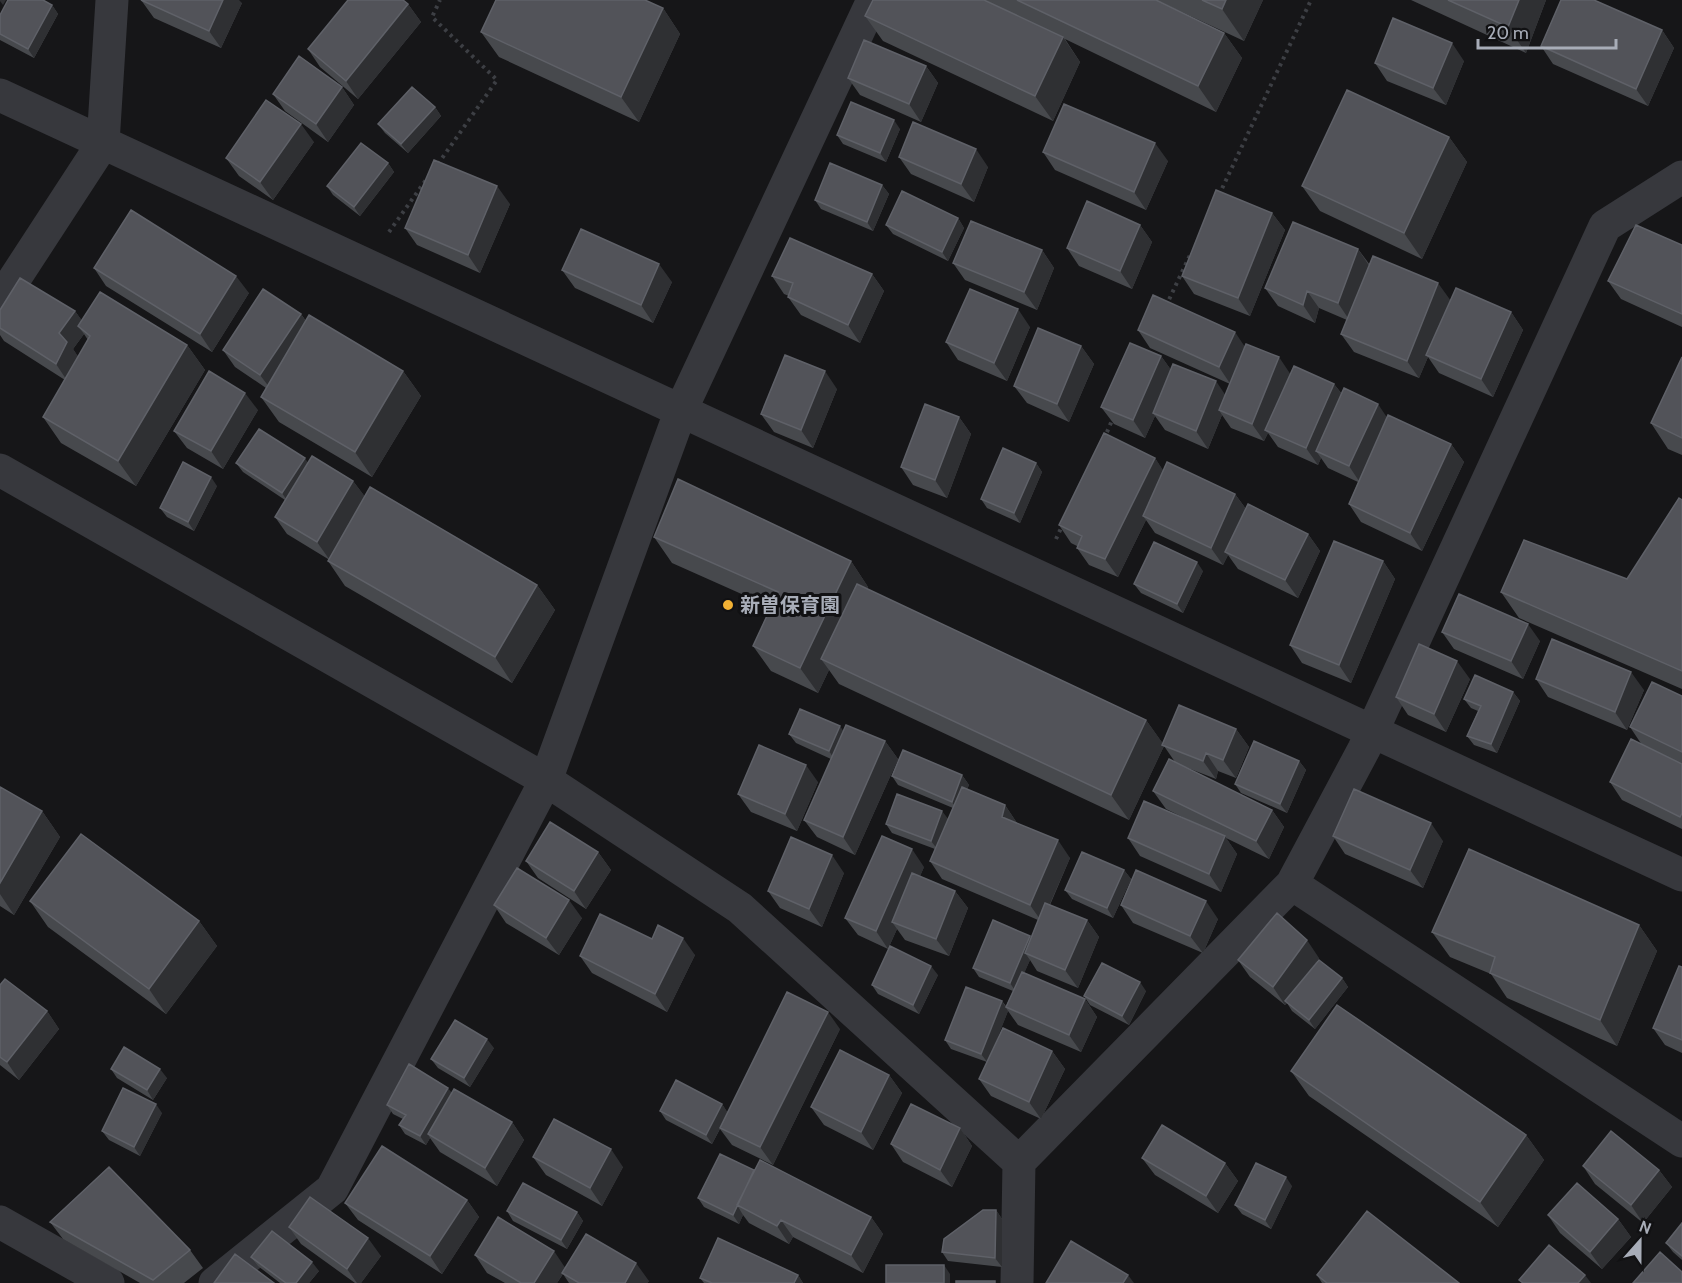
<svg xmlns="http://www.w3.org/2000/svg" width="1682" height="1283" viewBox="0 0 1682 1283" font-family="Cabin,'Noto Sans JP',sans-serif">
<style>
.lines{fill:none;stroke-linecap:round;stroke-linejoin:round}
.path{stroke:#3d3f44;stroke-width:4;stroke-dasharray:3 4.5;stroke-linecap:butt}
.minor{stroke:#37383d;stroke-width:33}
.wall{fill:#47494d;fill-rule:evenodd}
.shaded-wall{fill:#2f3033}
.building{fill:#525359;stroke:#5f6168;stroke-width:1.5}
.poi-dot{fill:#f2b134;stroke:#111113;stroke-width:2}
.labels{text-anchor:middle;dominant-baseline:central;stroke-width:6;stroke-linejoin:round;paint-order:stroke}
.poi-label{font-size:20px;font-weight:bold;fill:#a8adb8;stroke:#111113;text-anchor:start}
</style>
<rect width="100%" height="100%" fill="#161618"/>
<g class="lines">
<path class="path" d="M438 164 497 80 432 17 440 0
M1219 195 1311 0
M389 232 428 177
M1166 306 1191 253
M1104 439 1113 418
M1056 539 1063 524"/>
<path class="minor" d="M0 95 1682 875
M0 301 103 143 112 0
M0 470 546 780 740 908 1019 1162 1017 1283
M1292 884 1682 1141
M1019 1162 1292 884 1364 749 1605 226 1682 177
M0 1222 108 1283
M215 1283 332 1189 546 780 681 410 873 0"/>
</g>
<path class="wall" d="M141 0 242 3 221 48 154 18Z
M873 0H1156L1224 33 1242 58 1216 112 1065 39 1080 62 1053 121 883 41 865 16Z
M1156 0H1263L1244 41Z
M1411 0H1546L1526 53Z
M408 4 421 22 358 99 320 67 308 49Z
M52 5 58 14 34 58 0 40V15Z
M663 8 680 34 639 122 499 57 481 32Z
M1662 30 1674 48 1648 106 1553 64 1541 46Z
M1464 61 1446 105 1387 81 1375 63Z
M926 66 938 83 921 122 860 95 848 78Z
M342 87 354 105 328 142 285 111 273 94Z
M435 107 441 116 408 153 385 133 378 124Z
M900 129 886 162 843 144 837 135Z
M1449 137 1467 162 1422 259 1320 211 1302 186Z
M314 142 273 200 239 176 226 158Z
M1043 152 1168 161 1146 210 1055 170Z
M899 157 988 167 974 202 911 174Z
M388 163 394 172 360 216 333 195 327 186Z
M882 185 889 194 873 231 821 209 815 200Z
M510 204 480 273 417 245 405 228Z
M1272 213 1285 230 1250 316 1194 294 1182 276Z
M958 218 964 228 948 261 893 234 886 225Z
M1140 225 1152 242 1132 289 1079 266 1067 248Z
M1682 245V327L1621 299 1608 281Z
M1358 249 1370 265 1450 300 1511 312 1523 330 1493 397 1439 373 1428 357 1419 378 1354 352 1341 334 1347 320 1319 308 1315 323 1278 306 1265 288Z
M1042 250 1054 268 1037 310 965 280 953 263Z
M94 268 249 293 212 352 106 286Z
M562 270 672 282 653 323 575 288Z
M872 274 884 291 860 343 801 315 788 297 789 296 784 294 772 276Z
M0 310 75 311 82 321 187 345 205 370 136 486 61 443 43 417 65 380 4 341 0 335ZM84 334 88 340 78 357 73 349Z
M301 314 306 321 403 371 421 396 372 477 279 422 261 397 266 388 235 367 223 350Z
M1030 327 1007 381 958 360 946 342Z
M1138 330 1245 347 1290 374 1334 384 1342 394 1387 418 1451 444 1464 462 1422 551 1361 522 1349 504 1358 482 1328 468 1321 458 1318 465 1278 447 1268 433 1264 441 1231 428 1222 415 1208 449 1165 430 1155 416 1145 438 1114 424 1101 407 1161 356 1171 370 1225 395 1230 384 1150 348Z
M1081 346 1094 364 1069 422 1027 403 1014 386Z
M1682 357V455L1668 449 1651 423Z
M837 389 813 448 774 432 761 414Z
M258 410 223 469 187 448 174 431Z
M959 417 971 434 947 498 913 485 901 467Z
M1155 458 1163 471 1235 494 1246 509 1308 534 1320 551 1298 598 1238 569 1228 555 1223 565 1155 533 1146 520 1118 577 1089 565 1077 548V546L1071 543 1059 525Z
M236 463H307L353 481 365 497 537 585 555 610 512 683 345 586 328 561V559L287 534 275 517 285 500 243 472Z
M1036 463 1042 472 1020 523 987 508 981 499Z
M217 486 194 531 167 517 160 508Z
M1682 500V689L1519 618 1501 592 1627 579Z
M654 537 851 561 868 587 867 589 1146 720 1163 744 1236 729 1249 747 1236 778 1218 771 1216 779 1175 763 1272 810 1284 827 1269 859 1226 838 1237 854 1221 892 1140 856 1128 838 1205 828 1166 809 1153 791 1175 762 1164 746 1129 820 839 684 829 670 818 693 771 671 753 646 771 607 672 563Z
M1383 561 1395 579 1351 683 1302 663 1290 645Z
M1203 571 1183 613 1141 593 1134 584Z
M1442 632 1540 641 1523 679 1454 649Z
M1470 679 1446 732 1408 715 1396 697Z
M1536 679 1644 690 1627 730 1548 697Z
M1513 692 1520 701 1497 753 1474 745 1467 736 1478 711 1471 708 1464 699Z
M1682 696V829L1622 800 1610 782 1642 745 1630 727Z
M843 731 885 741 898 759 855 855 817 837 804 820 831 759 796 743 789 734Z
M1299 761 1306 770 1287 813 1241 793 1235 784Z
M962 775 969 785 967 789 1005 805 1017 823 1070 858 1050 905 1087 920 1099 937 1078 988 1037 971 1030 960 1024 973 1085 999 1097 1017 1081 1052 1018 1025 1008 1011 995 1043 1052 1051 1065 1069 1041 1119 991 1096 979 1079 987 1062 951 1049 945 1040 1002 1001 1006 1006 1013 991 979 977 973 968 1030 936 1031 938 1038 920 942 879 930 861 935 849 892 833 886 824 948 819 953 808 898 785 892 776Z
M818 782 797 831 751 812 738 794Z
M0 787 42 811 60 837 14 915 0 906Z
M1333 836 1443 841 1423 888 1345 854Z
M598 852 611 870 586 909 538 878 526 861Z
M924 867 920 876 955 891 968 908 949 956 905 940 897 929 888 949 858 935 845 918Z
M1124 870 1131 879 1113 918 1072 899 1065 890Z
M844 873 822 927 780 908 768 891Z
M30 901 199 921 217 946 166 1014 48 927Z
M494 905 582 918 559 955 506 923Z
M1121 905 1218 919 1203 953 1133 923Z
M1639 925 1657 951 1617 1046 1507 998 1491 974 1450 957 1432 932Z
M652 939 695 955 667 1012 592 973 580 956Z
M1319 958 1306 976 1342 978 1348 987 1315 1029 1292 1011 1287 1003 1285 1005 1250 977 1238 960Z
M1682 967V1053L1665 1045 1653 1028Z
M938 975 919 1014 878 994 872 985Z
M0 985 47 1011 59 1029 19 1080 0 1065Z
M1146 991 1129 1025 1090 1005 1084 996Z
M840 1029 773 1165 732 1145 720 1129 712 1144 666 1120 660 1111 722 1104 727 1112Z
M494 1048 470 1087 438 1068 431 1059Z
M111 1069 167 1078 153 1100 117 1078Z
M1291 1071 1526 1135 1544 1160 1498 1227 1309 1096Z
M889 1075 902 1093 873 1150 824 1125 811 1107Z
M452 1093 512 1122 524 1140 497 1186 440 1152 430 1138 426 1145 405 1134 399 1125 403 1119 393 1114 387 1105Z
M162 1113 140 1156 109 1140 102 1131Z
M960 1128 972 1146 952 1187 903 1162 891 1144Z
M533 1157 623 1167 602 1206 546 1175Z
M1142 1158 1225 1163 1238 1181 1218 1213 1155 1175Z
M1583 1166 1659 1170 1672 1187 1643 1223 1595 1184Z
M754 1170 871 1217 883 1234 863 1273 793 1237 789 1244 749 1223 743 1215 739 1224 704 1207 698 1198Z
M1292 1186 1271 1229 1242 1214 1235 1205Z
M467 1200 479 1217 442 1274 358 1220 345 1203Z
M996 1210 1002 1219V1267L948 1261 942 1252Z
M507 1211 577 1212 583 1221 567 1249 513 1221Z
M1548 1215 1618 1219 1631 1237 1602 1269 1560 1233Z
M50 1222 190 1250 203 1268 184 1283H140L63 1239Z
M1682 1223V1260L1673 1252 1666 1243Z
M289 1227 381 1256 361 1283H355L301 1244Z
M475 1255 565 1267 649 1281 647 1283H569L563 1274 557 1283H505L487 1273Z
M251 1257 319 1271 309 1283H280L258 1266Z
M798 1275 803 1283H704L700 1278Z
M1317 1275 1459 1283H1322Z"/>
<path class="shaded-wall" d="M0 0H6L3 5 0 1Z
M223 0H239L242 3 221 48 209 31Z
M1226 0H1263L1244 41 1222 9Z
M1519 0H1546L1526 53 1508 27Z
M408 4 421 22 358 99 346 81Z
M52 5 58 14 34 58 28 49Z
M663 8 680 34 639 122 621 97Z
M1662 30 1674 48 1648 106 1636 89Z
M1224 33 1242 58 1216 112 1198 86Z
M1063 37 1080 62 1053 121 1035 96Z
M1452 43 1464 61 1446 105 1433 88Z
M926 66 938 83 921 122 909 104Z
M342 87 354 105 328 142 316 124Z
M435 107 441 116 408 153 401 144Z
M894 120 900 129 886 162 880 153Z
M301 124 314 142 273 200 260 182Z
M1449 137 1467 162 1422 259 1404 233Z
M1155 143 1168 161 1146 210 1134 192Z
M976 149 988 167 974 202 961 184Z
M388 163 394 172 360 216 354 207Z
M882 185 889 194 873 231 867 222Z
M497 186 510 204 480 273 468 255Z
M1272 213 1285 230 1250 316 1238 298Z
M958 218 964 228 948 261 942 252Z
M1140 225 1152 242 1132 289 1120 271Z
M1358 249 1370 267 1350 321 1338 303Z
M1042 250 1054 268 1037 310 1024 292Z
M659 264 672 282 653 323 641 305Z
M872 274 884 291 860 343 848 325Z
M236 276 249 293 212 352 200 334Z
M1438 283 1451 301 1426 355 1428 357 1419 378 1407 361Z
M1307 291 1319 308 1315 323 1303 305Z
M1018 309 1030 327 1007 381 994 363Z
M75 311 88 329 78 326 84 334 73 349 80 359 68 382 56 364 59 333Z
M1511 312 1523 330 1493 397 1481 379Z
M301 314 313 332 273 392 260 375Z
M1235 332 1247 350 1231 385 1219 367Z
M187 345 205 370 136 486 118 461Z
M1081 346 1094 364 1069 422 1057 404Z
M1161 356 1174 374 1153 413 1155 416 1145 438 1133 420Z
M1279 357 1291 375 1265 430 1268 433 1264 441 1252 424Z
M403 371 421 396 372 477 355 452Z
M825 371 837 389 813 448 801 430Z
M1216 381 1228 399 1219 410 1222 415 1208 449 1196 431Z
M1334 384 1347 401 1316 451 1321 458 1318 465 1306 448Z
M245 393 258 410 223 469 211 451Z
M1378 404 1390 422 1361 484 1349 466Z
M959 417 971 434 947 498 935 480Z
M1451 444 1464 462 1422 551 1410 533Z
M305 458 311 468 288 502 282 493Z
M1155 458 1167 476 1143 516 1146 520 1118 577 1105 559Z
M1036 463 1042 472 1020 523 1014 513Z
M211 477 217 486 194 531 188 522Z
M353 481 366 498 329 559 317 542Z
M1235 494 1248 512 1225 552 1228 555 1223 565 1211 548Z
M1308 534 1320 551 1298 598 1285 580Z
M851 561 868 587 832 664 821 659 829 670 818 693 800 668Z
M1383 561 1395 579 1351 683 1339 665Z
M1197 562 1203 571 1183 613 1177 604Z
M537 585 555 610 512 683 495 657Z
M1528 624 1540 641 1523 679 1511 661Z
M1457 661 1470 679 1446 732 1434 714Z
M1631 672 1644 690 1627 730 1615 712Z
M1513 692 1520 701 1497 753 1491 744Z
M1146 720 1164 745H1162L1164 746 1129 820 1111 795Z
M840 726 846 735 835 760 829 751Z
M1236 729 1249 747 1236 778 1223 760Z
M885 741 898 759 855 855 843 837Z
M1206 753 1218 771 1216 779 1203 761Z
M1299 761 1306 770 1287 813 1280 804Z
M806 765 818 782 797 831 785 814Z
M962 775 969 785 958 811 952 802Z
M1005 805 1017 823 1014 835 1002 817Z
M1272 810 1284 827 1269 859 1256 841Z
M42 811 60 837 14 915 0 894V883Z
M942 811 949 820 938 850 931 841Z
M1431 823 1443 841 1423 888 1410 870Z
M1225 836 1237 854 1221 892 1209 874Z
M1058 840 1070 858 1042 922 1030 905Z
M912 849 924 867 899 925 892 922 897 929 888 949 876 931Z
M598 852 611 870 586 909 574 891Z
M832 855 844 873 822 927 809 909Z
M1124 870 1131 879 1113 918 1107 908Z
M955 891 968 908 949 956 936 939Z
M569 900 582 918 559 955 546 938Z
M1206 901 1218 919 1203 953 1190 936Z
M1087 920 1099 937 1078 988 1065 970Z
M199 921 217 946 166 1014 149 989Z
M1639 925 1657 951 1617 1046 1600 1020Z
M1030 936 1036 945 1025 953 1030 960 1016 992 1010 983Z
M683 938 695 955 667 1012 655 994Z
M1307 940 1319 958 1285 1005 1273 987Z
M931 966 938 975 919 1014 913 1005Z
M1342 978 1348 987 1315 1029 1309 1020Z
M1140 982 1146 991 1129 1025 1122 1016Z
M1085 999 1097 1017 1081 1052 1069 1035Z
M1002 1001 1008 1011 988 1063 981 1054Z
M47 1011 59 1029 19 1080 7 1062Z
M828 1012 840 1029 773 1165 760 1147Z
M487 1039 494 1048 470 1087 464 1078Z
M1052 1051 1065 1069 1041 1119 1029 1102Z
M160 1069 167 1078 153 1100 147 1090Z
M889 1075 902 1093 873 1150 861 1132Z
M448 1088 455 1097 428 1134 430 1138 426 1145 420 1136Z
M156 1104 162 1113 140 1156 134 1147Z
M722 1104 728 1113 712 1144 706 1135Z
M512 1122 524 1140 497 1186 485 1168Z
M960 1128 972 1146 952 1187 940 1170Z
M1526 1135 1544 1160 1498 1227 1480 1202Z
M611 1149 623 1167 602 1206 590 1188Z
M1225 1163 1238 1181 1218 1213 1206 1196Z
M1659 1170 1672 1187 1643 1223 1631 1205Z
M1286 1177 1292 1186 1271 1229 1265 1220Z
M467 1200 479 1217 442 1274 430 1256Z
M737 1205 743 1215 739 1224 733 1215Z
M996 1210 1002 1219V1267L995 1258Z
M577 1212 583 1221 567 1249 561 1240Z
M871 1217 883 1234 863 1273 851 1255Z
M1618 1219 1631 1237 1602 1269 1590 1252Z
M781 1220 793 1237 789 1244 777 1226Z
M368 1238 381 1256 361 1283H357L347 1269Z
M554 1251 566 1269 557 1283H534Z
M312 1262 319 1271 309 1283H296Z
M636 1263 649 1281 647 1283H625Z
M944 1265 950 1274V1283H944Z
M798 1275 803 1283H794Z
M1128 1275 1134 1283H1123Z
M1585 1275 1591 1283H1578Z"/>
<path class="building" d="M8 0H43L52 5 28 49 0 34V15Z
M141 0H223L209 31Z
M348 0H403L408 4 346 81 308 49Z
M496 0H645L663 8 621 97 481 32Z
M873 0H984L1063 37 1035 96 865 16Z
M1017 0H1156L1224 33 1198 86Z
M1202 0H1226L1222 9Z
M1448 0H1519L1508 27Z
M1561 0H1594L1662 30 1636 89 1541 46Z
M1393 18 1452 43 1433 88 1375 63Z
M864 40 926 66 909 104 848 78Z
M299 56 342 87 316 124 273 94Z
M412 87 435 107 401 144 378 124Z
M1347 90 1449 137 1404 233 1302 186Z
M266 100 301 124 260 182 226 158Z
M851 102 894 120 880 153 837 135Z
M1064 104 1155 143 1134 192 1043 152Z
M913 122 976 149 961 184 899 157Z
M361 143 388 163 354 207 327 186Z
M434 160 497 186 468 255 405 228Z
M830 163 882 185 867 222 815 200Z
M1216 190 1272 213 1238 298 1182 276Z
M902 191 958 218 942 252 886 225Z
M1087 201 1140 225 1120 271 1067 248Z
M131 210 236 276 200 334 94 268Z
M971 221 1042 250 1024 292 953 263Z
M1293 222 1358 249 1338 303 1307 291 1303 305 1265 288Z
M1636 225 1682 245V314L1608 281Z
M581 229 659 264 641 305 562 270Z
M790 238 872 274 848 325 788 297 793 283 772 276Z
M1373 256 1438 283 1407 361 1341 334Z
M20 278 75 311 59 333 67 342 56 364 0 328V310Z
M1456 288 1511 312 1481 379 1426 355Z
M263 289 301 314 260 375 223 350Z
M970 289 1018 309 994 363 946 342Z
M100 292 187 345 118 461 43 417 90 336 78 326Z
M1153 295 1235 332 1219 367 1138 330Z
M309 315 403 371 355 452 261 397Z
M1038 328 1081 346 1057 404 1014 386Z
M1130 343 1161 356 1133 420 1101 407Z
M1246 344 1279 357 1252 424 1219 410Z
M785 355 825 371 801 430 761 414Z
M1682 357V438L1651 423Z
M1173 364 1216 381 1196 431 1153 413Z
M1294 366 1334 384 1306 448 1265 430Z
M209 371 245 393 211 451 174 431Z
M1344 388 1378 404 1349 466 1316 451Z
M925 404 959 417 935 480 901 467Z
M1388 415 1451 444 1410 533 1349 504Z
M259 429 305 458 282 493 236 463Z
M1104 433 1155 458 1105 559 1077 548 1082 536 1059 525Z
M1003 448 1036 463 1014 513 981 499Z
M312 456 353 481 317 542 275 517Z
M183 462 211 477 188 522 160 508Z
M1167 462 1235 494 1211 548 1143 516Z
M678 479 851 561 800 668 753 646 778 592 654 537Z
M370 487 537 585 495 657 328 561Z
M1679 498 1682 500V671L1501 592 1524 540 1627 579Z
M1248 504 1308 534 1285 580 1225 552Z
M1334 541 1383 561 1339 665 1290 645Z
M1154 542 1197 562 1177 604 1134 584Z
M857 584 1146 720 1111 795 821 659Z
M1459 594 1528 624 1511 661 1442 632Z
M1552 639 1631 672 1615 712 1536 679Z
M1419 644 1457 661 1434 714 1396 697Z
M1475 675 1513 692 1491 744 1467 736 1481 706 1464 699Z
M1652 682 1682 696V752L1630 727Z
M1179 705 1236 729 1223 760 1206 753 1203 761 1162 745Z
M800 709 840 726 829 751 789 734Z
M846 725 885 741 843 837 804 820Z
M1631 739 1682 764V813L1680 817 1610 782Z
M1254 741 1299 761 1280 804 1235 784Z
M759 745 806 765 785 814 738 794Z
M903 750 962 775 952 802 892 776Z
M1169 759 1272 810 1256 841 1153 791Z
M0 787 42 811 0 883Z
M962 787 1005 805 1002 817 1058 840 1030 905 930 861Z
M1354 789 1431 823 1410 870 1333 836Z
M897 794 942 811 931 841 886 824Z
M1144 801 1225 836 1209 874 1128 838Z
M550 822 598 852 574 891 526 861Z
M81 834 199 921 149 989 30 901Z
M882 836 912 849 876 931 845 918Z
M791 837 832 855 809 909 768 891Z
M1469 849 1639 925 1600 1020 1490 973 1495 957 1432 932Z
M1082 852 1124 870 1107 908 1065 890Z
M517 868 569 900 546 938 494 905Z
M1136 870 1206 901 1190 936 1121 905Z
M912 873 955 891 936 939 892 922Z
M1045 903 1087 920 1065 970 1025 953Z
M1277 913 1307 940 1273 987 1238 960Z
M600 914 652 939 658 925 683 938 655 994 580 956Z
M993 920 1030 936 1010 983 973 968Z
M890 946 931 966 913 1005 872 985Z
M1319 960 1342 978 1309 1020 1285 1001Z
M1102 963 1140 982 1122 1016 1084 996Z
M1679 966 1682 967V1040L1653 1028Z
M1022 972 1085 999 1069 1035 1006 1007Z
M5 979 47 1011 7 1062 0 1057V985Z
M966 987 1002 1001 981 1054 945 1040Z
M787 992 828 1012 760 1147 720 1128Z
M1337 1005 1526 1135 1480 1202 1291 1071Z
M455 1020 487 1039 464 1078 431 1059Z
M1003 1028 1052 1051 1029 1102 979 1079Z
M124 1047 160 1069 147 1090 111 1069Z
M840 1050 889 1075 861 1132 811 1107Z
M409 1064 448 1088 420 1136 399 1125 406 1115 387 1105Z
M676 1080 722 1104 706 1135 660 1111Z
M123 1088 156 1104 134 1147 102 1131Z
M454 1089 512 1122 485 1168 428 1134Z
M911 1104 960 1128 940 1170 891 1144Z
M554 1119 611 1149 590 1188 533 1157Z
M1162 1125 1225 1163 1206 1196 1142 1158Z
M1611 1131 1659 1170 1631 1205 1583 1166Z
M382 1146 467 1200 430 1256 345 1203Z
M720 1154 754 1170 733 1215 698 1198Z
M760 1160 871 1217 851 1255 781 1220 777 1226 737 1205Z
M1256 1163 1286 1177 1265 1220 1235 1205Z
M109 1167 190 1250 153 1280 50 1222Z
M523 1183 577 1212 561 1240 507 1211Z
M1577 1183 1618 1219 1590 1252 1548 1215Z
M310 1197 368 1238 347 1269 289 1227Z
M983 1210H996L995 1258 942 1252 944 1239Z
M1367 1211 1459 1283H1327L1317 1275Z
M498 1217 554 1251 534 1283H521L475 1255Z
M1682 1223V1256L1666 1243Z
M272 1231 312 1262 296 1283H286L251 1257Z
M586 1234 636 1263 625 1283H579L562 1273Z
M718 1238 798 1275 794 1283H712L700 1278Z
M1071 1241 1128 1275 1123 1283H1046Z
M1549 1245 1585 1275 1578 1283H1523L1519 1280Z
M1660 1252 1682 1272V1283H1633Z
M235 1254 274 1283H214Z
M886 1265H944V1283H886Z
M956 1281H995V1283H956Z"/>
<circle class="poi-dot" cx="728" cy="605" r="6"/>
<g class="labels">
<g class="poi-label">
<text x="740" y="605">新曽保育園</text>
</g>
</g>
<g transform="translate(1640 1241) rotate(21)" stroke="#111113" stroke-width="4.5" paint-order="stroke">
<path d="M0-4.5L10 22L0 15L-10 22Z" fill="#a8adb8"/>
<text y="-9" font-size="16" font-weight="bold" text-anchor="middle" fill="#a8adb8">N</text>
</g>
<path d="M1478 39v9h138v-9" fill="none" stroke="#a8adb8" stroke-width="3"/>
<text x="1487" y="39" font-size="18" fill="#a8adb8" stroke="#111113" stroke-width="4.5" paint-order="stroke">20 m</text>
</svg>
